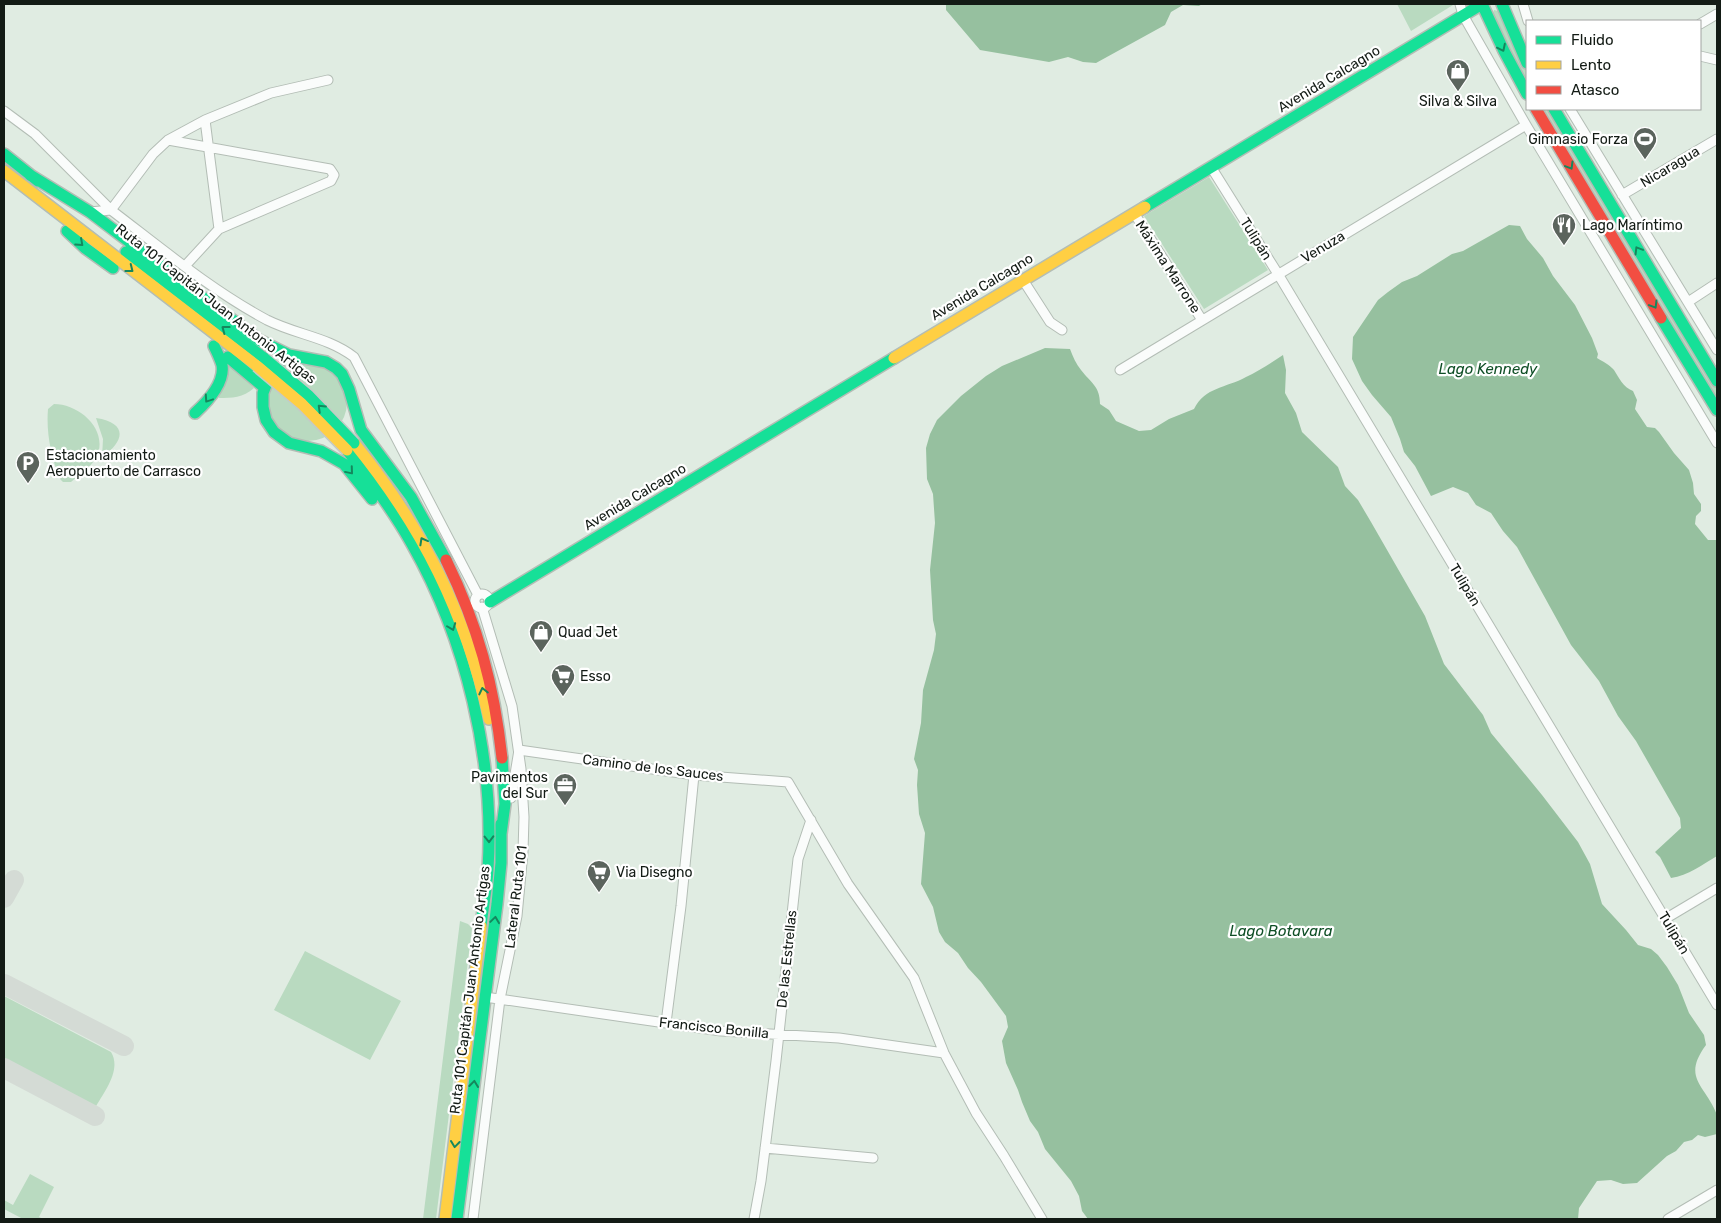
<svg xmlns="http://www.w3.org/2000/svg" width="1721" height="1223" viewBox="0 0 1721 1223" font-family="Rubik,sans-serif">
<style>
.green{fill:#b9dac0}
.water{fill:#96c09f}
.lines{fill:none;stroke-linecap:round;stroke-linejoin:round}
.taxiway{stroke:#d4dbd5;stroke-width:20}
.street-casing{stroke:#b3bdb5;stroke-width:11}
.fast-casing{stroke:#b3bdb5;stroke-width:14}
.slow-casing{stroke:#b3bdb5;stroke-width:14}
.jam-casing{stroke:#b3bdb5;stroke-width:14}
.street{stroke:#fafcfb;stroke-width:9}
.fast{stroke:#16e098;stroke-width:11}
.slow{stroke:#ffcf43;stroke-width:11}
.jam{stroke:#f24e42;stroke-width:11}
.fast-bridge-casing{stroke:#c5cac6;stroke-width:14;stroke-linecap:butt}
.slow-bridge-casing{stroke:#c5cac6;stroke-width:14;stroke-linecap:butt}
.fast-bridge{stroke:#16e098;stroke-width:11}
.slow-bridge{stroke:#ffcf43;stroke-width:11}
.oneway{stroke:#15875d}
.labels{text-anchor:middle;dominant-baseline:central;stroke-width:4.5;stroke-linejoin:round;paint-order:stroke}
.street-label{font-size:14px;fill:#131b15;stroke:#fff}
.poi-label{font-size:14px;fill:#131b15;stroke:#fff;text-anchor:start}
.water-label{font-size:15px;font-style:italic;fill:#0f4f26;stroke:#fff}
</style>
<rect width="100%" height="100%" fill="#e0ece2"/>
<path class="green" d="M1397 4H1453V5L1411 31Z
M1494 10 1498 11 1500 13 1527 72V85L1492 16Z
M1541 109H1549L1717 388V402Z
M1209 177 1268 270 1204 309 1144 216Z
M226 360 254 388C243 398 232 398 219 398L218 396Z
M269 402a39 39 0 1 1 78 0a39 39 0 1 1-78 0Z
M54 404C80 404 110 431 96 458 90 468 79 475 71 482H63L60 479C51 457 46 433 48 409Z
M96 418C128 423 125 441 102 457L103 439Z
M460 921 468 924 472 928 436 1219H423Z
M305 951 401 1001 370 1060 274 1010Z
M4 996 111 1052C122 1070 104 1092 95 1108L4 1060Z
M30 1174 54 1187 39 1217 43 1219H23L4 1209V1200L13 1205Z"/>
<path class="water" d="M946 4H1202L1199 6 1183 5 1171 12 1165 25 1096 63 1083 62 1068 57 1049 62 980 50 946 10Z
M1509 225 1520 226 1527 239 1543 258 1553 276 1575 305 1592 338 1598 354 1597 358C1602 361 1610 365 1614 370 1619 378 1623 387 1633 391L1637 400 1635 409 1647 427 1655 428 1659 432 1674 453 1689 470 1693 483 1694 494 1701 504V511L1696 516 1695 524 1708 540H1717V856C1703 864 1688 876 1671 878L1660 857 1655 852 1681 828 1680 818 1636 741 1618 716 1599 681 1571 645 1517 547 1503 531 1491 513 1476 505 1468 493 1453 487 1431 496 1415 466 1404 452 1400 439 1391 417 1372 395 1362 381 1352 359 1353 337 1378 300 1388 292 1402 282 1417 276 1452 254 1463 251Z
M1045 348 1070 349C1073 357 1076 364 1081 370 1091 383 1100 386 1100 404L1109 410 1116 421 1139 431 1151 430 1169 419 1194 409C1205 387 1226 388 1246 377 1259 371 1271 363 1283 355L1286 370 1285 393 1296 413 1302 432 1338 467 1345 486 1358 500 1371 522 1425 616 1444 664 1483 715 1491 733 1542 795 1578 842 1590 864 1602 904 1626 930 1638 945 1651 949 1658 955 1667 967 1678 985 1689 1013 1704 1035 1706 1045C1681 1079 1706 1085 1717 1115 1719 1120 1717 1128 1717 1134L1705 1137 1698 1135 1692 1140 1684 1142 1676 1151 1667 1156 1637 1183 1623 1184 1611 1180 1597 1181 1579 1208 1578 1219H1088L1082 1211 1079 1196 1071 1181 1045 1149 1038 1132 1030 1121 1022 1102 1018 1090 1006 1063 1002 1041 1008 1027 1006 1016 981 982 968 968 958 953 945 942 939 932 933 907 921 884 925 833 919 814 917 785 918 770 914 759 921 723 923 690 934 650 936 634 933 620 930 570 935 523 933 494 927 479 926 448 930 434 937 420 961 396 986 376 1002 366Z"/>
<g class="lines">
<path class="taxiway" d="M4 898 14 880
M4 984 124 1046
M4 1068 95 1116"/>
<g class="street-casing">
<path id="street" d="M1460 4 1463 15 1526 125 1717 443
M1523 4 1528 21
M1700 24 1717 14
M1700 56 1717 60
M1570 109 1717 350
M4 111 35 134 111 210 153 154 168 140 205 120 271 93 328 80
M168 140 330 169 334 175 331 181 219 229
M1211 167 1278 274 1717 1005
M1622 195 1717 139
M90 212 111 210C161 248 211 290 267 320 297 335 328 337 354 357L478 595
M1134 213 1202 320
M185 266 219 229 205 120
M1023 280 1050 322 1062 330
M1688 302 1717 283
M1120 370 1526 125
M475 601a7 7 0 1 1 14 0a7 7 0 1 1-14 0Z
M511 798 519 750 694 775 788 782 848 884 914 978 944 1053 976 1113 1004 1156 1042 1219
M1665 919 1717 888
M485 997 721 1031 839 1038 944 1053
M666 1023 681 906 694 775
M765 1148 873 1158
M473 1219 500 999 517 916 523 852 524 817 521 769 512 706 482 607
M754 1219 761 1181 776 1061 798 859 811 820
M1668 1219 1717 1190"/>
</g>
<g class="fast-casing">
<path id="fast" d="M1482 4 1504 51 1527 94
M1502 4 1527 63
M1554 109 1717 381
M4 154 38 181
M30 175 90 212 259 340 289 355 326 362 336 368 342 374 349 389 361 430 411 497 446 560
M1145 207 1482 4
M67 231 85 248 113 268
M126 252 264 358
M1661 318 1717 410
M228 357 265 388
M279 368 268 380 263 393V407L266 420 274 432 289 443 321 451 344 464 372 499
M195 413C207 402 225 383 222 365 220 358 217 352 214 346
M347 450C370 480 393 510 412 544 466 639 495 759 488 869 487 888 483 907 481 926
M490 602 894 358
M501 834 505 804 502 758
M457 1219 497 904 501 863V824"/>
</g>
<g class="slow-casing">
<path id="slow" d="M4 171 257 366
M894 358 1145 207
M354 443C423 528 465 612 489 719
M445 1219 481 926"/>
</g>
<g class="jam-casing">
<path id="jam" d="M1536 109 1661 318
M446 560C478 626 494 685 502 758"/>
</g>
<use href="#street" class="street"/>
<use href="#fast" class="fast"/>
<use href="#slow" class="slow"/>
<use href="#jam" class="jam"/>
<g class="fast-bridge-casing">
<path id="fast-bridge" d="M264 358 309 396 354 443"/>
</g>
<g class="slow-bridge-casing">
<path id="slow-bridge" d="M257 366 302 404 347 450"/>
</g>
<use href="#fast-bridge" class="fast-bridge"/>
<use href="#slow-bridge" class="slow-bridge"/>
</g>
<defs><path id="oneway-chevron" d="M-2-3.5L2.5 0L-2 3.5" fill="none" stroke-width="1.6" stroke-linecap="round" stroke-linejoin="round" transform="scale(1.25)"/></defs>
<g class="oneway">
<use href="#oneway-chevron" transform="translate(1502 48) rotate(64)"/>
<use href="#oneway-chevron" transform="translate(1570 166) rotate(59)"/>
<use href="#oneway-chevron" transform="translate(80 243) rotate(42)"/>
<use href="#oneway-chevron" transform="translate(1638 250) rotate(-121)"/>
<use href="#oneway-chevron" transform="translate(130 269) rotate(38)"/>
<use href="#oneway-chevron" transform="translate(1654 305) rotate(59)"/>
<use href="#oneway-chevron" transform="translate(225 329) rotate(-143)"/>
<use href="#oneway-chevron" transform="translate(208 399) rotate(124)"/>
<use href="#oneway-chevron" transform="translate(321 408) rotate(-136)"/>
<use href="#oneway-chevron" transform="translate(350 471) rotate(50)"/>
<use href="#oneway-chevron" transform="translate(423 541) rotate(-119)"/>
<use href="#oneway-chevron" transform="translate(452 627) rotate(69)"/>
<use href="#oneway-chevron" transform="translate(483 691) rotate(-103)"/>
<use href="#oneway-chevron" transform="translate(489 839) rotate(89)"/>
<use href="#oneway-chevron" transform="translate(495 920) rotate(-82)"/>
<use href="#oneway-chevron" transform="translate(474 1084) rotate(-83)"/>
<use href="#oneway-chevron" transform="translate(455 1144) rotate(97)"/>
</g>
<defs>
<g id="shop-pin" transform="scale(1.25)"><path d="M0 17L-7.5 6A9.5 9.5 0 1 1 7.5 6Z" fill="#5b645d" stroke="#fff"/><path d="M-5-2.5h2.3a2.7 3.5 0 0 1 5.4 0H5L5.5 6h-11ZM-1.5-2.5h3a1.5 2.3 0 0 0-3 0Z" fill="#fff"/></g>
<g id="stadium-pin" transform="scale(1.25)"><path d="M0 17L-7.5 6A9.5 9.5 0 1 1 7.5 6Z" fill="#5b645d" stroke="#fff"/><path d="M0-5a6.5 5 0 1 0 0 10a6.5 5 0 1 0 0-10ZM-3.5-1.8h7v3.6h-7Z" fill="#fff"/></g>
<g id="restaurant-pin" transform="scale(1.25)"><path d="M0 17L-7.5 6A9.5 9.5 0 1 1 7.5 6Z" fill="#5b645d" stroke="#fff"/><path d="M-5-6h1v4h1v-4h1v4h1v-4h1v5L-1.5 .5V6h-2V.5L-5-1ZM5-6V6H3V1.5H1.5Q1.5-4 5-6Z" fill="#fff"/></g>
<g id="parking-pin" transform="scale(1.25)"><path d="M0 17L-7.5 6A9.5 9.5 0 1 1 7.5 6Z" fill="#5b645d" stroke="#fff"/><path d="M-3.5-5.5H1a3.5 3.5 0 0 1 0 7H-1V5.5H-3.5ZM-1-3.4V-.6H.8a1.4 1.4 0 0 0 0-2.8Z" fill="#fff"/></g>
<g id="supermarket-pin" transform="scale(1.25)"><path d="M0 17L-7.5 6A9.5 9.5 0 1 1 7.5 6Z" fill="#5b645d" stroke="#fff"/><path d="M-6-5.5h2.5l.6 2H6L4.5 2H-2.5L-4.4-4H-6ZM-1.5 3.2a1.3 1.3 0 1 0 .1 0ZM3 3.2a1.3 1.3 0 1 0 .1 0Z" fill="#fff"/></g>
<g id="office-pin" transform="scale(1.25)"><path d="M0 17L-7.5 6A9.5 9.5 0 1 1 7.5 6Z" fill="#5b645d" stroke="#fff"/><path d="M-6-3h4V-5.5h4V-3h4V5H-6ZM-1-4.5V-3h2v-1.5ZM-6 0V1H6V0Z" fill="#fff"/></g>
</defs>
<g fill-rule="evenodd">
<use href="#shop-pin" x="1458" y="71"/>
<use href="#stadium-pin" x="1645" y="139"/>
<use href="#restaurant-pin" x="1564" y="225"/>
<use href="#parking-pin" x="28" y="463"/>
<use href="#shop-pin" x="541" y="632"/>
<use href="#supermarket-pin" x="563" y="676"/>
<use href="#office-pin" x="565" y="785"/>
<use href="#supermarket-pin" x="599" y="872"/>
</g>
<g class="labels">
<g class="street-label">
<text transform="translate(1329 79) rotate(-31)">Avenida Calcagno</text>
<text transform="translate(1670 167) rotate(-31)">Nicaragua</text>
<text transform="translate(1256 239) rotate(58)">Tulipán</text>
<text transform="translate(1323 247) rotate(-31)">Venuza</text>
<text transform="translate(1168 267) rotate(57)">Máxima Marrone</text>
<text transform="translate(982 287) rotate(-31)">Avenida Calcagno</text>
<text transform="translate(216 304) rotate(38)">Ruta 101 Capitán Juan Antonio Artigas</text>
<text transform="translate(635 497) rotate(-31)">Avenida Calcagno</text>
<text transform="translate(1465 585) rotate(59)">Tulipán</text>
<text transform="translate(653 768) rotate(7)">Camino de los Sauces</text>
<text transform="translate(516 897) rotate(-83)">Lateral Ruta 101</text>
<text transform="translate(1674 933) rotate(59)">Tulipán</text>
<text transform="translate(787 959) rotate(-84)">De las Estrellas</text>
<text transform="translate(470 990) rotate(-83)">Ruta 101 Capitán Juan Antonio Artigas</text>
<text transform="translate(714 1028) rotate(6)">Francisco Bonilla</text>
</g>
<g class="poi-label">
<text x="1458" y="101" text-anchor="middle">Silva &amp; Silva</text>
<text x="1628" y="139" text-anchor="end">Gimnasio Forza</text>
<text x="1582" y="225">Lago Maríntimo</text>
<text x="46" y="455">Estacionamiento<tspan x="46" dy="16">Aeropuerto de Carrasco</tspan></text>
<text x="558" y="632">Quad Jet</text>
<text x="580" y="676">Esso</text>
<text x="548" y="777" text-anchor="end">Pavimentos<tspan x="548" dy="16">del Sur</tspan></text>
<text x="616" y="872">Via Disegno</text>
</g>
<g class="water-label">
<text x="1488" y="369">Lago Kennedy</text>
<text x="1281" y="931">Lago Botavara</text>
</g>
</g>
<rect width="1721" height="1223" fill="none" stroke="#131b15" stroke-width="10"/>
<rect x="1526" y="20" width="175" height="90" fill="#ffffff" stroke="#a1a4a1"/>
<rect x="1536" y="36" width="25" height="8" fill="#16e098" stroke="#a1a4a1"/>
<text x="1571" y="45" font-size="15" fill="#131b15">Fluido</text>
<rect x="1536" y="61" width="25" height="8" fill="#ffcf43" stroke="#a1a4a1"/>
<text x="1571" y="70" font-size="15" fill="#131b15">Lento</text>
<rect x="1536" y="86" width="25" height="8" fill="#f24e42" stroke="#a1a4a1"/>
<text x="1571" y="95" font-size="15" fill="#131b15">Atasco</text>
</svg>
